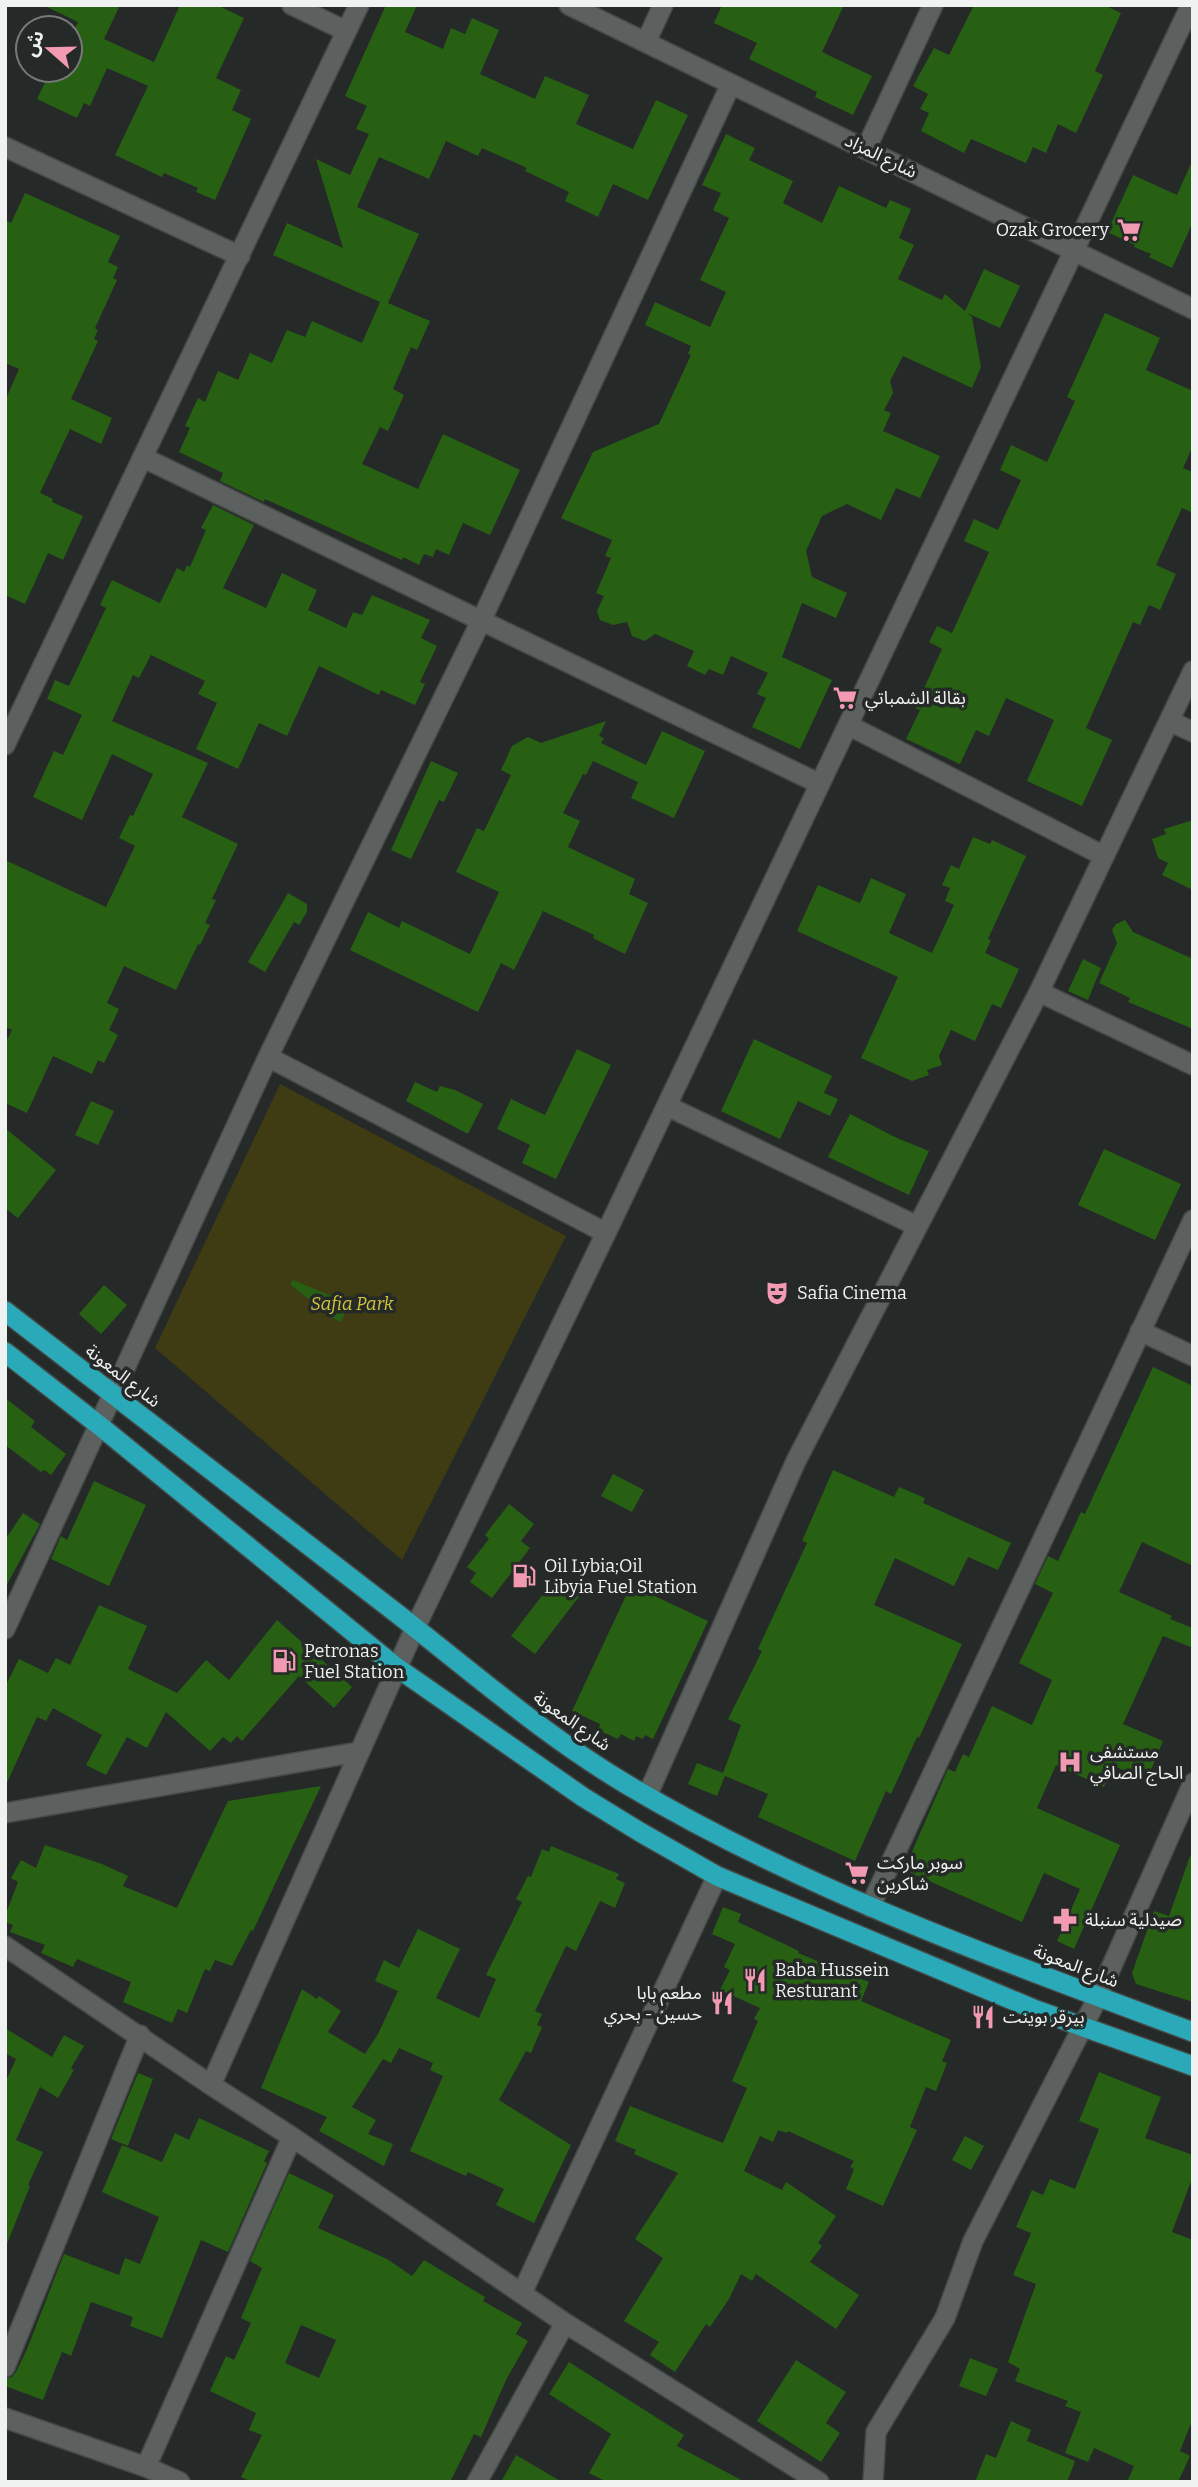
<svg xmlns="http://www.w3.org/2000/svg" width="1198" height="2487" viewBox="0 0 1198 2487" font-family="Bitter,'Noto Sans Arabic',serif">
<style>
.green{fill:#3f3c13}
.building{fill:#276013;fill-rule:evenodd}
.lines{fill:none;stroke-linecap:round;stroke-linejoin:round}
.minor-casing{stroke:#444846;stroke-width:22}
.trunk-casing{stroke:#444846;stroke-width:22}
.minor{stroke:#5c605f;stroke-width:19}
.trunk{stroke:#2aaab8;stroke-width:19}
.labels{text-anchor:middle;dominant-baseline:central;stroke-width:7;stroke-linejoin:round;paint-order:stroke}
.street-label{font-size:18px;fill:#f0f2f1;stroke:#252928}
.poi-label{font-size:18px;fill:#f0f2f1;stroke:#252928;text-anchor:start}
.park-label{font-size:18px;font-style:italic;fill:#d2c73c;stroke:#252928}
</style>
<rect width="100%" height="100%" fill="#252928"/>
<path class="green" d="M280 1084 566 1236 402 1560 155 1348Z"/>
<path class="building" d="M43 5H120L104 39 154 62 180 5H217L244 18 216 78 241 90 232 110 251 119 215 200 196 192 198 188 164 173 162 177 115 155 148 86 107 68 90 106 84 103 77 118 37 99 51 70H70V39L78 22Z
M386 5H417L405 32 443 49 451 28 465 34 472 18 499 30 480 74 535 99 545 76 589 95 576 124 633 149 656 100 688 115 648 200 613 184 598 217 565 201 569 192 525 171 527 168 482 148 478 156 446 141 429 179 379 157 357 207 419 234 388 303 430 321 417 350 411 347 393 389 404 395 388 431 380 427 362 464 418 489 443 434 520 470 490 535 463 523 449 555 436 549 433 557 424 554 419 565 403 557 402 560 265 499 264 502 220 481 223 473 179 452 190 428 185 426 198 398 205 402 218 371 238 380 250 353 272 363 287 330 305 337 312 321 362 343 380 302 273 255 287 223 343 248 316 159 350 175 369 134 356 129 367 106 345 96Z
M722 5H844L822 52 872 76 853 115 815 97 817 92 749 59 757 43 714 23Z
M974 5H1104L1121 13 1095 71 1103 75 1076 133 1058 124 1046 153 1033 147 1026 163 971 139 964 153 921 131 929 113 920 109 928 94 913 86 934 48 949 55Z
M726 134 755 148 749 160 793 181 783 203 822 223 839 186 886 208 890 200 911 209 899 238 914 245 898 279 942 300 945 294 965 311 984 269 1020 286 1000 328 967 313 972 317 981 367 972 388 903 356 890 381 893 393 884 410 891 413 883 431 940 456 920 498 896 488 881 520 847 504 822 516 806 551 812 577 847 593 836 618 802 603 782 657 832 680 800 749 752 727 766 698 757 694 768 673 731 656 723 675 709 669 705 675 687 666 694 651 655 634 645 641 632 636 627 622 613 625 600 620 597 611 604 596 596 593 611 558 605 556 612 540 561 518 593 452 659 424 691 355 688 354 691 346 645 325 655 302 710 327 726 292 700 280 729 218 713 210 721 193 702 185Z
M1193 159V222L1172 268 1149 257 1151 254 1134 247 1135 245 1107 232 1133 175 1177 195Z
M25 193 120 236 108 262 118 267 113 278 117 280 95 328 98 330 94 339 98 341 71 399 112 418 101 444 70 429 40 493 53 499 52 502 83 516 63 560 48 553 25 604 5 595V401L19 369 5 363V220L11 223Z
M1105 313 1160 338 1146 370 1193 391V446L1183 468 1193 472V513L1182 508 1156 565 1176 574 1160 610 1149 605 1140 625 1133 622 1086 728 1112 740 1082 806 1027 781 1054 720 1006 698 989 736 976 730 960 764 906 739 920 710 915 708 942 649 929 642 937 626 952 633 989 552 964 541 974 519 998 530 1021 480 1000 470 1011 445 1047 462 1075 401 1067 397Z
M213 505 254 525 223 588 266 608 282 573 317 590 308 610 346 628 353 612 362 615 372 595 430 620 421 638 437 646 420 682 425 684 415 705 381 690 379 695 319 666 287 736 259 723 238 769 196 749 217 703 198 694 205 681 151 655 139 678 133 675 112 721 208 763 182 817 238 844 212 899 216 900 205 923 210 925 200 945 198 944 176 990 124 966 107 1003 119 1009 109 1030 118 1035 104 1063 98 1060 92 1074 53 1056 27 1113 5 1103V1044L12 1030 5 1027V860L106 907 135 846 119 838 130 815 133 816 153 774 112 754 82 820 33 797 54 751 63 755 82 715 47 699 55 680 69 686 106 608 100 605 112 580 160 603 177 568 184 572 187 565 190 567 206 530 201 528Z
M606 721 599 736 604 738 601 743 646 765 662 731 705 751 674 818 631 798 638 782 593 761 586 775 583 774 563 813 580 821 568 847 635 879 629 894 648 903 625 954 593 938 594 935 543 911 514 970 501 963 478 1012 350 950 368 912 399 928 402 921 470 954 499 892 456 872 477 828 484 831 511 775 501 770 512 746 528 737 541 743Z
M431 761 458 773 444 802 439 800 411 859 391 850Z
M1193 820V890L1162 875 1168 863 1158 858 1152 839 1166 834 1164 829Z
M973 837 990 844 992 840 1026 856 988 939 991 940 985 953 1019 969 1001 1008 992 1004 975 1041 951 1030 939 1056 942 1065 927 1070 929 1075 912 1081 861 1058 898 977 797 931 818 885 860 903 871 878 906 894 889 933 932 953 954 905 945 901 950 888 942 885 951 865 959 869Z
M288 893 307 904V912L299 925 294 922 265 972 248 962Z
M1125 920 1133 932 1193 959V1029L1128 1002 1130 998 1099 983 1117 943 1112 930 1116 924Z
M1083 959 1101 968 1088 1000 1068 991Z
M754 1039 832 1076 824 1093 838 1099 830 1116 798 1101 780 1139 721 1111Z
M577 1049 611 1065 556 1179 522 1163 530 1145 497 1129 511 1099 545 1115Z
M415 1082 437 1092 440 1086 455 1090 483 1104 468 1134 406 1101Z
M91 1101 114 1111 98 1145 75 1135Z
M850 1114 897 1138 929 1151 909 1195 828 1157Z
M5 1128 56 1170 18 1218 5 1208Z
M1104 1149 1181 1184 1155 1240 1078 1205Z
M293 1280 349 1303 341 1322 330 1317 290 1284Z
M104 1285 127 1305 101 1334 79 1314Z
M1153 1367 1193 1386V1566L1142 1542 1119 1592 1172 1616 1170 1619 1193 1628V1648L1163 1636 1123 1724 1163 1741 1147 1780 1114 1766 1104 1787 1056 1765 1037 1808 1120 1845 1074 1949 1057 1941 1080 1889 1044 1873 1022 1922 904 1870 948 1769 955 1772 963 1754 969 1757 992 1706 1032 1725 1052 1680 1019 1663 1053 1593 1035 1584 1048 1556 1058 1561 1081 1512 1085 1514Z
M5 1398 35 1421 31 1427 66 1454 51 1475 44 1470 41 1472 5 1445Z
M833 1470 894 1497 899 1487 925 1498 923 1503 1011 1543 998 1570 968 1557 954 1586 895 1558 874 1605 962 1644 919 1738 917 1737 891 1794 886 1791 855 1861 758 1817 768 1794 725 1776 717 1796 688 1784 697 1763 723 1773 741 1725 728 1719 762 1651 758 1649 807 1543 802 1541Z
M613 1474 644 1490 632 1512 601 1496Z
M94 1481 146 1505 109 1586 51 1559 61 1536 67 1540Z
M509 1504 534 1524 521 1541 530 1548 492 1598 470 1582 476 1573 467 1567 489 1539 485 1535Z
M23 1513 40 1524 5 1588V1540Z
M557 1576 581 1594 535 1654 511 1636Z
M631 1585 708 1621 653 1739 645 1735 643 1739 636 1736 634 1741 621 1734 618 1739 598 1730 600 1724 572 1711Z
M99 1605 147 1626 128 1669 177 1693 206 1660 229 1680 277 1620 352 1687 334 1708 299 1676 242 1741 237 1736 231 1743 223 1737 210 1751 166 1712 147 1748 127 1737 106 1775 86 1765 102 1735 53 1708 46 1721 37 1717 5 1787V1687L19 1659 48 1673 56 1658 70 1665Z
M321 1786 253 1931 251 1930 232 1966 215 1960 210 1971 205 1969 187 2013 178 2009 172 2023 123 2002 131 1982 77 1959 73 1967 41 1953 45 1945 10 1932 13 1925 5 1922V1916L18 1882 11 1878 21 1860 36 1868 45 1845 102 1864 128 1876 123 1886 177 1908 228 1801Z
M551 1846 619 1874 616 1879 625 1883 615 1908 600 1901 576 1951 566 1946 535 2011 542 2014 537 2025 542 2027 531 2053 526 2051 499 2100 571 2145 534 2223 496 2205 504 2189 468 2172 466 2176 410 2151 443 2076 430 2070 433 2063 399 2048 391 2063 383 2059 352 2107 376 2120 368 2134 393 2144 384 2166 319 2131 327 2117 261 2088 302 1989 317 1999 319 1996 341 2011 328 2032 365 2054 378 2034 398 1991 375 1981 384 1960 399 1968 418 1929 460 1949 436 1998 479 2018 496 1979 486 1975 522 1902 516 1899 528 1876 531 1877 542 1849 549 1852Z
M1190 1856 1193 1857V2002L1136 1984 1132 1973 1154 1911 1169 1916Z
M723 1907 741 1914 738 1922 799 1951 798 1953 869 1982 861 2001 951 2040 942 2061 947 2063 936 2091 926 2087 910 2127 917 2130 883 2206 846 2189 854 2169 850 2167 854 2161 788 2131 787 2133 778 2130 773 2142 760 2136 744 2171 782 2190 786 2182 836 2216 818 2243 822 2246 810 2262 859 2295 836 2329 756 2274 752 2281 741 2274 729 2299 710 2327 706 2324 675 2372 650 2355 659 2342 624 2321 663 2258 635 2239 678 2173 634 2154 636 2150 615 2141 630 2106 723 2143 747 2088 732 2081 758 2021 754 2019 760 2008 720 1990 730 1970 724 1967 735 1944 712 1934Z
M5 2028 52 2057 64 2035 84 2046 71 2068 74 2070 58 2098 40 2087 16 2140 43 2152 28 2185 30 2186 7 2244 5 2083 16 2059 5 2053Z
M1099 2072 1161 2097 1145 2138 1193 2155V2176L1172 2232 1193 2240V2418L1180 2451 1190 2456 1178 2482H1127L1134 2466 1094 2448 1088 2462 1065 2453 1081 2412 1065 2406 1068 2401 1015 2381 1020 2369 1008 2362 1036 2284 1013 2275 1031 2233 1016 2227 1032 2190 1043 2195 1050 2179 1075 2189 1099 2129 1079 2121Z
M138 2073 153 2079 128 2146 111 2139Z
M199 2118 269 2151 264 2161 267 2163 228 2252 201 2240 162 2338 130 2326 133 2317 91 2302 71 2356 62 2352 43 2400 5 2386V2379L12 2377 16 2372 27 2349 64 2254 119 2275 125 2258 140 2264 159 2217 102 2192 122 2145 162 2162 175 2133 189 2140Z
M965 2136 984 2146 971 2170 952 2160Z
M289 2173 334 2195 318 2228 387 2259 412 2276 424 2260 485 2297 483 2301 522 2323 516 2334 528 2341 506 2380 481 2437 474 2434 450 2482H252L241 2477 262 2435 249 2430 256 2413 210 2391 226 2356 234 2360 251 2323 241 2318 262 2268 250 2261ZM301 2325 336 2340 319 2378 285 2363Z
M970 2358 998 2369 986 2396 959 2386Z
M796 2360 846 2392 826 2423 840 2433 821 2462 757 2421Z
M569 2362 684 2435 677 2446 745 2482H607L589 2473 611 2434 549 2394Z
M1011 2421 1031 2430 1027 2441 1075 2461 1067 2482H975L986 2454 996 2458Z
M516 2455 562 2482H501Z"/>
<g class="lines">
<g class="minor-casing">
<path id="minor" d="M292 5 346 31
M569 5 1193 309
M646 42 663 5
M5 147 240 256
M866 149 933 5
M144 458 820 784
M1169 721 1193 732
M848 725 1104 856
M5 745 359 5
M1039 992 1193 1065
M268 1057 606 1233
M667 1106 917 1226
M1140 1331 1193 1356
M5 1629 268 1057 482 619 731 84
M647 1796 796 1461 1039 992 1193 671
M5 1813 358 1752
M870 1907 1193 1220
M5 1946 211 2085 292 2137 565 2323 819 2482
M211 2085 415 1628 606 1233 1191 5
M522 2293 717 1876
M5 2367 140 2035
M5 2418 146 2467 180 2482
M146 2467 292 2137
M477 2482 565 2323
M873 2482 876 2432 945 2318 973 2241 1098 1997 1193 1783"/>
</g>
<g class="trunk-casing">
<path id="trunk" d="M5 1311C135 1411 265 1512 395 1612 471 1671 544 1735 626 1784 804 1890 1000 1960 1193 2032
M5 1352 100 1426 396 1667 583 1797 640 1832 717 1876 1036 2010 1193 2066"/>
</g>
<use href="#minor" class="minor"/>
<use href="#trunk" class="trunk"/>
</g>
<defs>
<g id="supermarket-bare" transform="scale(1.89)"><path d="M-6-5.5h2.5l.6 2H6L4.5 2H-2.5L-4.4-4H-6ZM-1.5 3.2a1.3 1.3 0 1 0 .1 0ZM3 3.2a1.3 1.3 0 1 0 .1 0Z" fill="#f19ab1" stroke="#252928" stroke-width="2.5" paint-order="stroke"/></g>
<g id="theatre-bare" transform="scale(1.89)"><path d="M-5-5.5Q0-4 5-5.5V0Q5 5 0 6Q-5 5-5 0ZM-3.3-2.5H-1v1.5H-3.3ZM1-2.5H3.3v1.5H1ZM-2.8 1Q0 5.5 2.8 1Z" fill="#f19ab1" stroke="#252928" stroke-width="2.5" paint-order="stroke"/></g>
<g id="fuel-bare" transform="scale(1.89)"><path d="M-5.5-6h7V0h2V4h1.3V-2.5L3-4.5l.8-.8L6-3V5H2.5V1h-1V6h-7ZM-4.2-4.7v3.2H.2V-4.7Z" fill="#f19ab1" stroke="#252928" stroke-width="2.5" paint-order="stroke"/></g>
<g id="hospital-bare" transform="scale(1.89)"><path d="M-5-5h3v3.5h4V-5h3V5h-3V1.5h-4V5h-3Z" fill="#f19ab1" stroke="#252928" stroke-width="2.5" paint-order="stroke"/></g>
<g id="pharmacy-bare" transform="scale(1.89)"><path d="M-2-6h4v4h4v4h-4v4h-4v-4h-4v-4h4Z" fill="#f19ab1" stroke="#252928" stroke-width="2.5" paint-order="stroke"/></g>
<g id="restaurant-bare" transform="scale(1.89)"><path d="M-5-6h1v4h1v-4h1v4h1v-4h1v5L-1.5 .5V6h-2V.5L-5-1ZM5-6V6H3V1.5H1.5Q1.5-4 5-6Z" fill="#f19ab1" stroke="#252928" stroke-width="2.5" paint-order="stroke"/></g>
</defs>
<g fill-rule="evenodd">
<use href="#supermarket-bare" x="1129" y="230"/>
<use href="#supermarket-bare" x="845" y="698"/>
<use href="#theatre-bare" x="777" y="1293"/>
<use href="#fuel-bare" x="524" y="1576"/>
<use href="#fuel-bare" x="284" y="1661"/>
<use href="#hospital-bare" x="1070" y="1762"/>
<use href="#supermarket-bare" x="857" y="1873"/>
<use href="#pharmacy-bare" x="1065" y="1920"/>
<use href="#restaurant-bare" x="755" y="1980"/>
<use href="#restaurant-bare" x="722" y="2003"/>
<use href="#restaurant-bare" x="983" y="2017"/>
</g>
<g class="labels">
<g class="street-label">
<text transform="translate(881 156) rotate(26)">شارع المزاد</text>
<text transform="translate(123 1376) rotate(38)">شارع المعونة</text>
<text transform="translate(572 1721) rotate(35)">شارع المعونة</text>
<text transform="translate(1076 1966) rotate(21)">شارع المعونة</text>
</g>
<g class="poi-label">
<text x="1109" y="230" text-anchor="end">Ozak Grocery</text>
<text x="865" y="698">بقالة الشمباتي</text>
<text x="797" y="1293">Safia Cinema</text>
<text x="544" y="1566">Oil Lybia;Oil<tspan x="544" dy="21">Libyia Fuel Station</tspan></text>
<text x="304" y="1651">Petronas<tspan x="304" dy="21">Fuel Station</tspan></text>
<text x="1090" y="1752">مستشفى<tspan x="1090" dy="21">الحاج الصافي</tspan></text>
<text x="877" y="1863">سوبر ماركت<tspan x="877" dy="21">شاكرين</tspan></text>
<text x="1085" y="1920">صيدلية سنبلة</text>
<text x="775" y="1970">Baba Hussein<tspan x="775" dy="21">Resturant</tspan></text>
<text x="702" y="1993" text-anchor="end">مطعم بابا<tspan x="702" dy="21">حسين - بحري</tspan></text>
<text x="1003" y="2017">بيرقر بوينت</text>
</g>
<g class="park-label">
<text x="352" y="1304">Safia Park</text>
</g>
</g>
<rect width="1198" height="2487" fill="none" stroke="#f0f2f1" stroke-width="14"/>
<g transform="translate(49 49) rotate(290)"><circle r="33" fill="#252928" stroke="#767978" stroke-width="2"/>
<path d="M0-5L12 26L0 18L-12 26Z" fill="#f19ab1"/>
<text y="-10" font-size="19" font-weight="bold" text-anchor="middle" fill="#f0f2f1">ش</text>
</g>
</svg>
